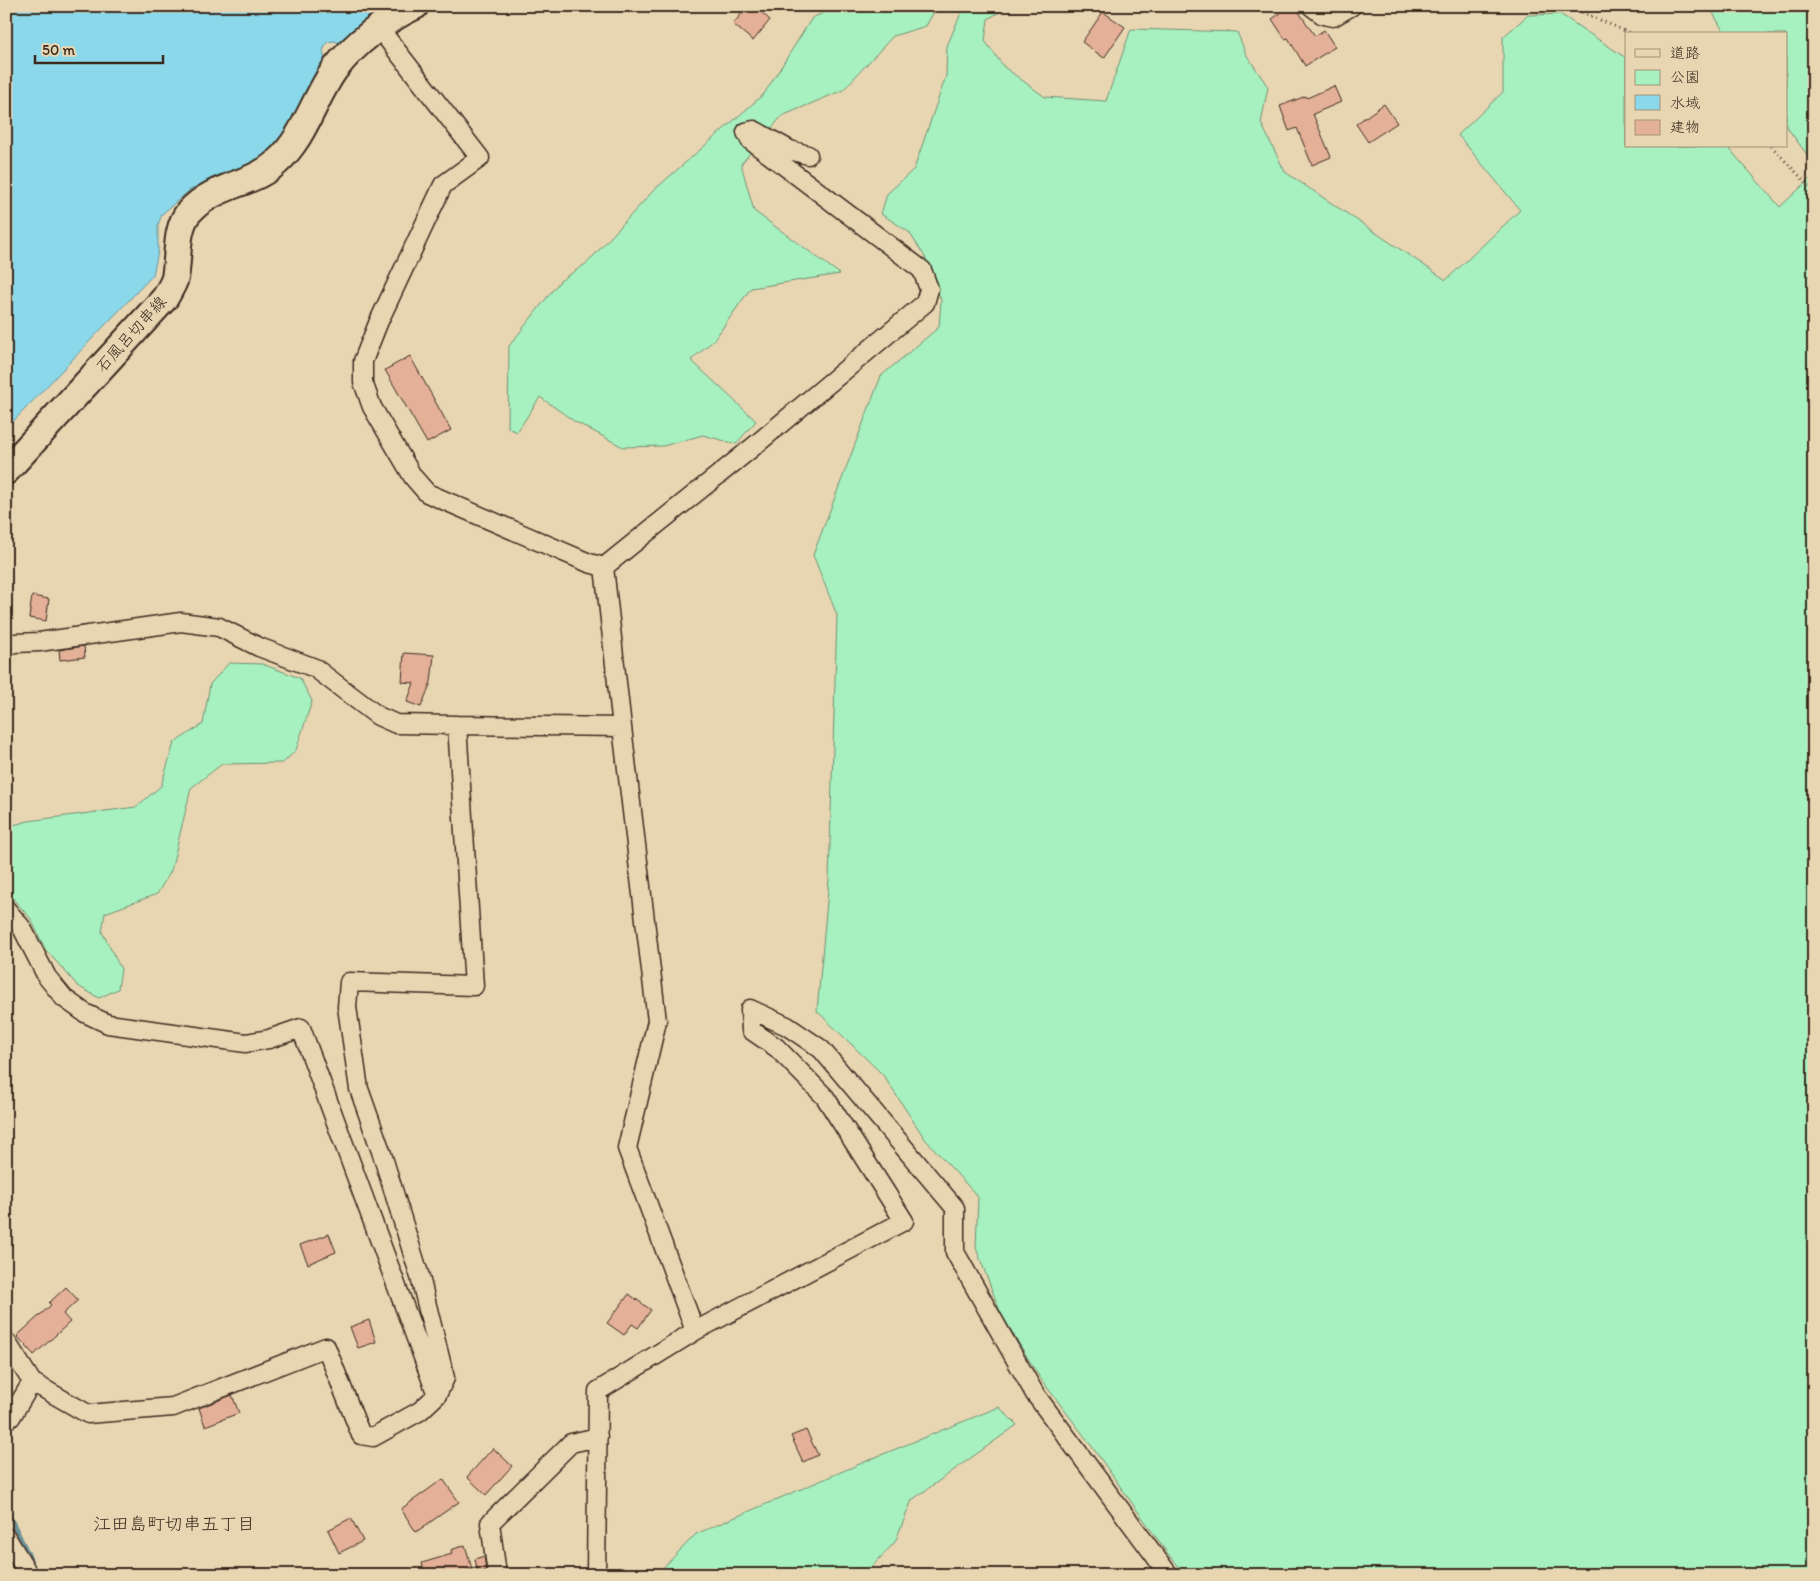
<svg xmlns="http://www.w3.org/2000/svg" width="1820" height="1581" viewBox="0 0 1820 1581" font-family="Itim,'Klee One',sans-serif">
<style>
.green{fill:#a7f1c0;stroke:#718e6f}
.water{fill:#8ad8e9;stroke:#6a9298}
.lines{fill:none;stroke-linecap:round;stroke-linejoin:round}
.stream{stroke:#6a9298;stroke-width:5}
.building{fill:#e4b098;stroke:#3b2a1e}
.minor-casing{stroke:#3b2a1e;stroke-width:21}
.secondary-casing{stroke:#3b2a1e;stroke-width:30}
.path{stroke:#3b2a1e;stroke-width:3;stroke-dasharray:1 4;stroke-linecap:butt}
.minor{stroke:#e8d6b3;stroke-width:18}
.secondary{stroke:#e8d6b3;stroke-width:26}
.labels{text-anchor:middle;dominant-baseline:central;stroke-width:5;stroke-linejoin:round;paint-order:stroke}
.street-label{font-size:16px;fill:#3b2a1e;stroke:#e8d6b3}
.neighbourhood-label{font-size:18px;fill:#3b2a1e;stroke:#e8d6b3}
</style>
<rect width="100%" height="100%" fill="#e8d6b3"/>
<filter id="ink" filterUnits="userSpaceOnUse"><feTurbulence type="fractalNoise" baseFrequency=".02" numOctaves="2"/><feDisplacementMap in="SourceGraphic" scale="10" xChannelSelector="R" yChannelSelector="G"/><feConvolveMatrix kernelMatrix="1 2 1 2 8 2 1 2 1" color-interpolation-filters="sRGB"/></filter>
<g filter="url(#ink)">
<path class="green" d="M839 6H937L926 26 893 36 843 90 782 116 741 164 754 211 840 274 751 288 714 340 691 360 756 421 736 444 703 435 663 446 623 447 574 421 540 397 517 432 508 428 509 346 560 281 587 263 654 190 764 94 812 18Z
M964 6H1009L988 19 985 41 1004 67 1045 97 1106 101 1131 29 1237 32 1246 54 1268 87 1261 123 1285 172 1446 280 1520 210 1458 135 1503 92V37L1528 15 1560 14 1626 58V146H1727L1780 207 1814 175V1575H1186L1168 1554 1088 1441 1040 1378 1001 1314 976 1248 978 1197 925 1139 883 1075 817 1011 829 880 837 615 813 555 881 376 939 327 941 300 925 257 909 232 881 214 887 194 914 169 946 76 947 46Z
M1709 6H1814V164L1786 126V34H1725Z
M229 663 262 664 300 678 312 701 296 750 283 763 222 764 191 788 171 871 157 894 105 913 102 932 121 969 118 989 99 998 78 986 45 949 31 919 6 891V827L28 821 136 807 161 786 174 743 203 724 210 684Z
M999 1407 1017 1425 912 1500 895 1542 864 1575H656L696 1534 876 1457Z"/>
<path class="water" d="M6 6H394L343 44 334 41 327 42 323 51 326 64 285 138 270 155 245 168 212 178 190 190 162 214 158 225V252L153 275 6 429Z"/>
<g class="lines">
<path class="stream" d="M6 1509 27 1552 32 1565"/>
</g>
<path class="building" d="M748 6H754L770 20 753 41 733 24Z
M1291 6H1295L1315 36 1324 30 1335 47 1305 66 1288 38 1285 39 1272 19Z
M1103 12 1125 27 1104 58 1082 42Z
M1334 86 1341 102 1313 114 1331 157 1312 165 1297 128 1289 131 1280 106 1306 96 1307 98Z
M1384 104 1397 123 1368 142 1356 124Z
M410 356 451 430 427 443 385 370Z
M32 596 49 599 46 621 29 618Z
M84 646 85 657 60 660 59 650Z
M404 653 434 655 431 682 421 707 407 702 414 683 402 682Z
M329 1234 336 1252 308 1264 300 1245Z
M66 1287 78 1300 63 1314 70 1322 34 1355 17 1336 51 1305 49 1303Z
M629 1294 651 1310 638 1328 632 1324 624 1335 607 1323Z
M369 1320 376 1342 358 1348 350 1327Z
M232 1395 239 1413 205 1426 199 1408Z
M806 1430 818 1455 803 1462 791 1436Z
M493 1448 512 1466 486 1495 467 1477Z
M443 1479 459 1502 416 1532 401 1509Z
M351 1518 363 1541 339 1553 328 1530Z
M465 1545 472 1569 455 1575H425L422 1563 452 1554 451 1550Z
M484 1556 486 1569 484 1571 478 1573 475 1559Z"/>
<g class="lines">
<g class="minor-casing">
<path id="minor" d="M1311 6 1323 15 1333 17 1352 6
M379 28 480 158 443 185 379 321 363 361V382L372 407 413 477 427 493 589 563 604 567
M604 567 622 727 657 1021 627 1148 695 1331
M604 567 753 447 925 303 929 289 922 270 750 140 746 132 754 130 790 150 808 155
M6 646 15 643 39 642 181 622 219 627 259 647 315 668 378 716 396 724 457 725
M6 909 22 928 47 977 64 998 85 1013 108 1024 246 1043 269 1039 301 1028 437 1395
M6 1341 32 1382
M6 1420 11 1417 32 1382 88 1414 173 1407 326 1347 361 1435 373 1437 420 1411 437 1395 445 1378 420 1277 382 1154 359 1089 347 1007 349 982 474 986 457 725 622 727
M6 1537 25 1568 27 1575
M494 1575 497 1574 490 1523 571 1443 598 1437
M596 1575 598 1391 695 1331 904 1221 825 1097 777 1048 751 1030 750 1009 787 1026 821 1049 955 1208V1252L1035 1394 1169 1575"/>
</g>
<g class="secondary-casing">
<path id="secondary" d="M6 471 165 298C168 292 173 285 175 278 179 257 175 229 189 212 214 184 253 185 277 162 305 137 314 98 335 69 355 43 385 20 415 6"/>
</g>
<path class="path" d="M1568 6 1632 34
M1771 146 1814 191"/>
<use href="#minor" class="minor"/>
<use href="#secondary" class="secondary"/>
</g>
</g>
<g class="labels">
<g class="street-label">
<text transform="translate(131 334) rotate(-48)">石風呂切串線</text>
</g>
<g class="neighbourhood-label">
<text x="174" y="1524">江田島町切串五丁目</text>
</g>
</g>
<rect width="1820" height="1581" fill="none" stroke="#e8d6b3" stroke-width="25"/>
<rect x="12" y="12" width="1795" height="1556" fill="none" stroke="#3b2a1e" stroke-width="2" filter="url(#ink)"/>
<rect x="1625" y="32" width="162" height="115" fill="#e8d6b3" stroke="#a39177"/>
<rect x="1635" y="49" width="25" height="8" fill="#e8d6b3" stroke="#a39177"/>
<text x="1670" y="58" font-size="15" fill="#3b2a1e">道路</text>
<rect x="1635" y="70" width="25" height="15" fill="#a7f1c0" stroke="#a39177"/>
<text x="1670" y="82" font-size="15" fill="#3b2a1e">公園</text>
<rect x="1635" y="95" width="25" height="15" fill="#8ad8e9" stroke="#a39177"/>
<text x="1670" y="108" font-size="15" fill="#3b2a1e">水域</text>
<rect x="1635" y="120" width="25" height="15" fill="#e4b098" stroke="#a39177"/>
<text x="1670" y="132" font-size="15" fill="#3b2a1e">建物</text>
<path d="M35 55v8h128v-8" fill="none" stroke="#3b2a1e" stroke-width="2.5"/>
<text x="42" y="55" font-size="15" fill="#3b2a1e" stroke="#e8d6b3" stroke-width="4" paint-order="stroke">50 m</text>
</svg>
